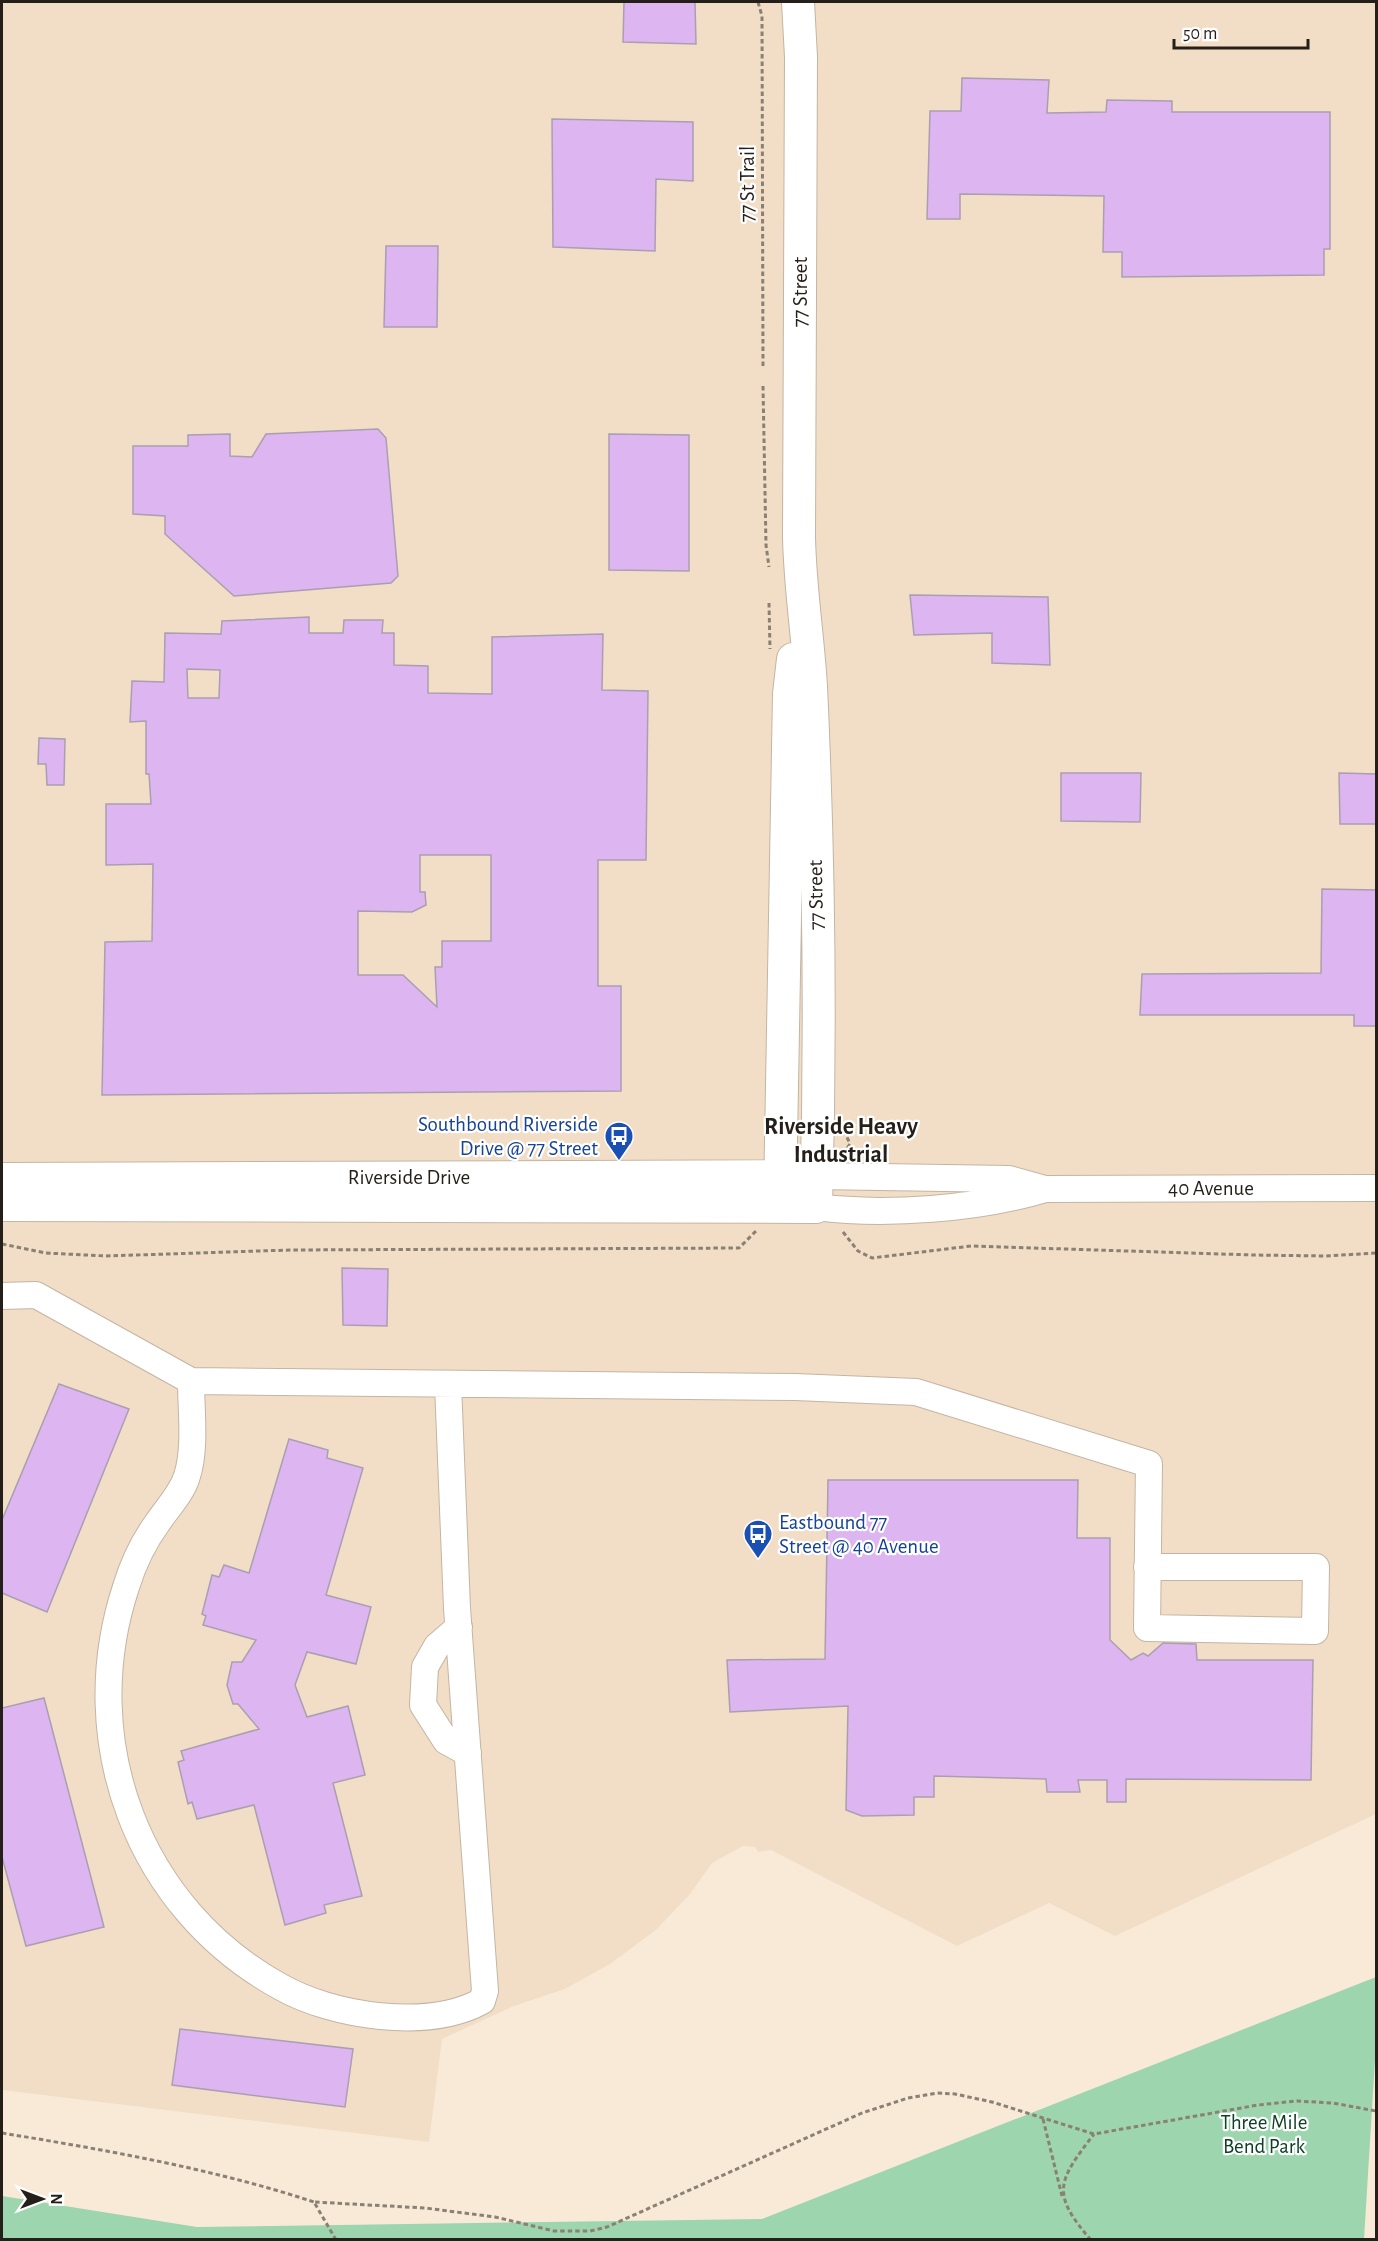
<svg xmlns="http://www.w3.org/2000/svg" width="1378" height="2241" viewBox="0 0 1378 2241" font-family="'Alegreya Sans',sans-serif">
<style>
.built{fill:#f2dec6}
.green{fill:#9cd5ae}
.building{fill:#dcb5f1;stroke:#aa9fb1;stroke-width:1.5;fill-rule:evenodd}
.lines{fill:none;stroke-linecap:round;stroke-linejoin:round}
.minor-casing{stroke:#c3b5a4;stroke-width:28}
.major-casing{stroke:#c3b5a4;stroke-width:34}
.path{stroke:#8a8074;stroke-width:3;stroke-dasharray:4.5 3;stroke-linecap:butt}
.minor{stroke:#fff;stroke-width:26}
.major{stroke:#fff;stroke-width:32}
.labels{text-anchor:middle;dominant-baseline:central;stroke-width:4.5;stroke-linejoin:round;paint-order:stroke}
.street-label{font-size:21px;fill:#251f19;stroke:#fff}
.transit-label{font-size:21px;fill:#164399;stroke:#fff;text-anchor:end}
.park-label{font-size:21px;fill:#0e4125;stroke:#fff}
.quarter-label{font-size:24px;font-weight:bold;fill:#251f19;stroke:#fff}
</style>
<rect width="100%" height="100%" fill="#f9ead8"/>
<path class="built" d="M2 2H1376V1814L1115 1936 1049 1903 957 1946 771 1850 758 1852 755 1847 743 1846 712 1863 690 1894 656 1930 610 1964 565 1989 514 2006 442 2039 429 2142 2 2090Z"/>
<path class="green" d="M1376 1977V2044L1364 2239H2V2196L197 2227 762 2219Z"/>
<path class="building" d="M624 2H695L696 44 623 42Z
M962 78 1049 80 1047 113 1106 112 1107 100 1172 101V112H1330V249H1324V275L1122 277V252H1103L1104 196 960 194V219H927L930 111H961Z
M552 119 693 122V181L656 179 655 251 553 247Z
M386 246H438L437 327H384Z
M378 429 386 438 398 576 391 583 234 596 165 534V516L133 514V446H188V435L230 434V456L252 457 266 434Z
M609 434 689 435V571L609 570Z
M910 595 1048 597 1050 665 992 663V633L914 635Z
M309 617V633H343L344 620H383L382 633H394V665L428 666V693L492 694V637L603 634 602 690 648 691 646 860H598V986H621V1091L102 1095 105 942 152 941 153 864 106 865V804H151L149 774H146V721L130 722 132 681 164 682 165 633 221 634 222 621ZM187 669 220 670 219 698H188ZM420 855H491V941H442V967H435L437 1007 403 975H358V911L412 912 426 905 425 892H420Z
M39 738 65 739 64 785H47L46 764H38Z
M1061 773H1141L1140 822 1061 821Z
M1339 773 1377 774V824H1340Z
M1322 889 1377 890V1026H1354V1015H1140L1142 974 1321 973Z
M342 1268 388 1269 387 1326 343 1325Z
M59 1384 129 1409 47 1612 2 1593V1520Z
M289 1439 328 1450 327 1458 363 1468 326 1595 371 1607 356 1664 307 1652 295 1685 307 1717 348 1706 365 1775 333 1783 362 1896 324 1905 326 1913 285 1925 254 1805 197 1819 192 1802 188 1804 178 1762 184 1760 181 1751 259 1729 238 1704H233L227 1685 232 1662H242L256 1640 203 1625 206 1616 202 1614 212 1575 219 1577 224 1565 249 1573Z
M828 1480H1078L1077 1538H1110V1640L1131 1660 1143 1653 1148 1656 1163 1643 1196 1644 1197 1660H1313L1311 1780 1126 1779V1802H1107V1780H1078L1080 1792H1047L1046 1779 934 1776V1797H914V1815L862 1816 846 1810 848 1706 730 1712 727 1660 825 1659Z
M44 1698 104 1927 26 1946 2 1857V1708Z
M180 2029 353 2049 345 2107 172 2085Z"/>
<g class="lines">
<g class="minor-casing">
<path id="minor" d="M816 1176 1009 1179 1045 1189 1376 1188
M816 1207C885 1216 979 1209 1045 1189
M2 1296 36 1295 191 1381 795 1387 916 1392 1149 1464 1147 1628 1315 1631 1316 1567H1147
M191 1381C191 1411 196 1448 187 1476 182 1493 168 1507 158 1522 144 1541 133 1564 126 1587 75 1741 138 1909 281 1987 332 2016 428 2031 482 2001L485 1991 457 1608 448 1384
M459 1627 437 1646 425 1667 423 1705 446 1741 468 1753"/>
</g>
<g class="major-casing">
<path id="major" d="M2 1179 816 1176
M780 1197 789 694 793 659
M2 1205 816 1207C821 1034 819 859 811 686 808 637 800 588 799 537L801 57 798 2"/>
</g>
<path class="path" d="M758 2 762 16 763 368
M763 386 766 545 769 567
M769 603 770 649
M843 1154 850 1144 843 1128
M843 1232 858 1251 872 1258 971 1246 1253 1255 1326 1256 1376 1253
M2 1244 46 1253 106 1256 290 1250 739 1248 756 1231
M1043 2119 1062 2196
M2 2133C106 2150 214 2169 314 2202
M336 2240 314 2202 425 2208 495 2217 554 2231H590L607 2227 862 2113 908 2098 937 2093 955 2094 992 2102 1094 2134 1258 2105 1297 2101 1333 2103 1376 2111
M1091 2240C1050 2193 1058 2181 1094 2134"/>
<use href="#minor" class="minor"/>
<use href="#major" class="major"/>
</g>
<defs>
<g id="bus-pin" transform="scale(1.5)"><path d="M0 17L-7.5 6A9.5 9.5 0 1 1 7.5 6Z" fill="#1a4fb4" stroke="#fff"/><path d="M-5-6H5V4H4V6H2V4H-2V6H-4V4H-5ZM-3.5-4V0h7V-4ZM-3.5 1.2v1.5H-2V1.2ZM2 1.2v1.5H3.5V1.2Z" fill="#fff"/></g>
</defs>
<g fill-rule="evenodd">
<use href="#bus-pin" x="619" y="1136"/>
<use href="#bus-pin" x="758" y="1534"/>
</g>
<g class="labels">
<g class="street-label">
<text transform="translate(747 184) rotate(-90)">77 St Trail</text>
<text transform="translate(800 292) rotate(-90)">77 Street</text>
<text transform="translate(816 895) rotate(-91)">77 Street</text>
<text x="409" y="1177">Riverside Drive</text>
<text x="1211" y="1188">40 Avenue</text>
</g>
<g class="transit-label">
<text x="598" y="1124">Southbound Riverside<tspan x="598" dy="24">Drive @ 77 Street</tspan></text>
<text x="779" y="1522" text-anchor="start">Eastbound 77<tspan x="779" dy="24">Street @ 40 Avenue</tspan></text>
</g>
<g class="park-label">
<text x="1264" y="2122">Three Mile<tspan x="1264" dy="24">Bend Park</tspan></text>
</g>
<g class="quarter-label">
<text x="841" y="1127">Riverside Heavy<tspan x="841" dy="28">Industrial</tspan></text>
</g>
</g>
<rect width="1378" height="2241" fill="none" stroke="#251f19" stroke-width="6"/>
<g transform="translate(42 2199) rotate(90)" stroke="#ffffff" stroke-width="4.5" paint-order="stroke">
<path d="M0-4.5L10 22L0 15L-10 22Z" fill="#251f19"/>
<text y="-9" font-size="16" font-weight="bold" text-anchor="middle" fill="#251f19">N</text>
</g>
<path d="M1174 39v9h134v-9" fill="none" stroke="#251f19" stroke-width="3"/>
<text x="1183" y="39" font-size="18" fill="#251f19" stroke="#ffffff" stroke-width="4.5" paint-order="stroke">50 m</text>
</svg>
